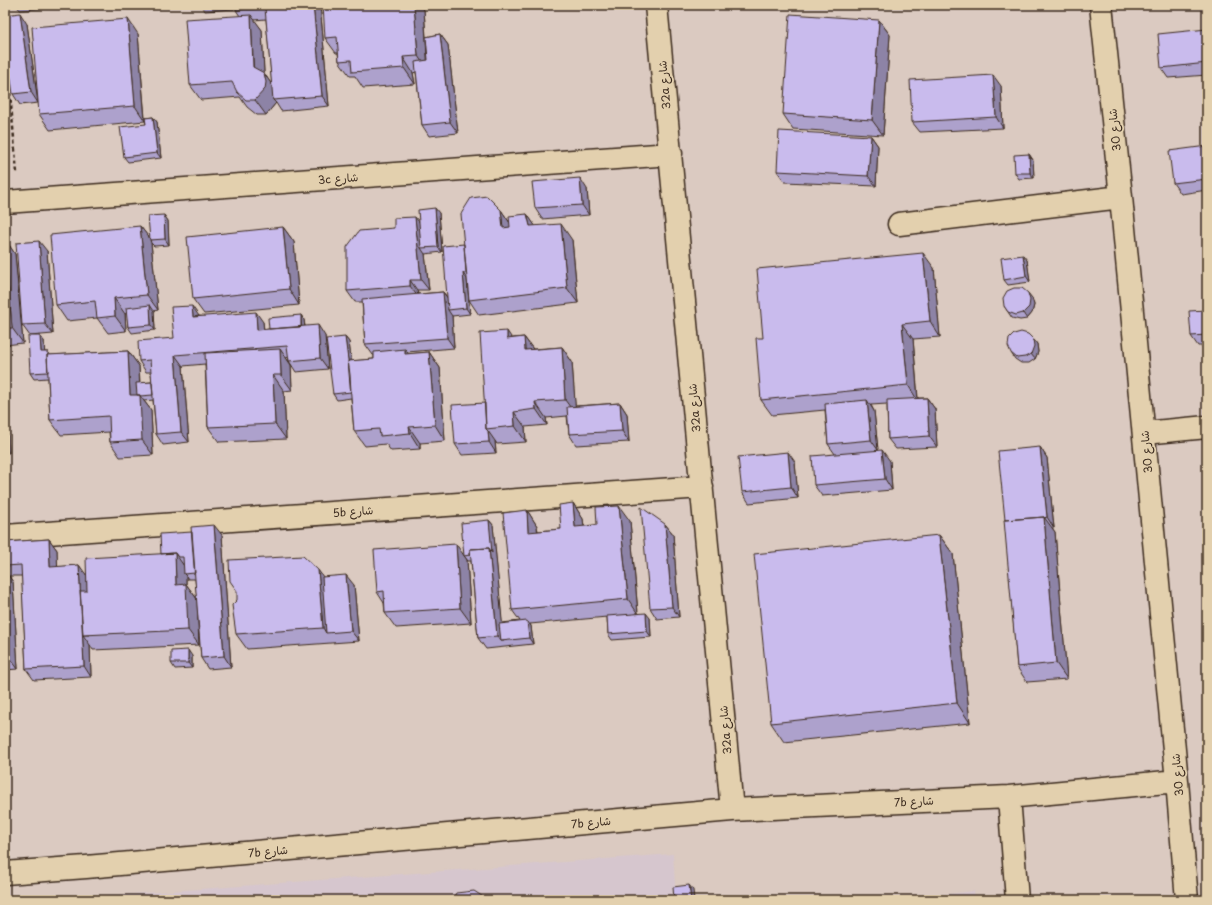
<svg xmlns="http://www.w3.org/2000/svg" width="1212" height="905" viewBox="0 0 1212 905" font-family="'Playpen Sans','Playpen Sans Arabic',sans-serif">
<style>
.built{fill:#d6c6ce}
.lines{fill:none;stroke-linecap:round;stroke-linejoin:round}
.minor-casing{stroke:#3b2a1e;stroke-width:25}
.path{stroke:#3b2a1e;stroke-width:2.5;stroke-dasharray:4 3;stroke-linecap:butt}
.minor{stroke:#e3d0ae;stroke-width:22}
.wall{fill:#ada1cc;stroke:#3b2a1e;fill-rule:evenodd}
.shaded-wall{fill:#8d83a6;stroke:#3b2a1e}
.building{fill:#c9bbed;stroke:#3b2a1e}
.labels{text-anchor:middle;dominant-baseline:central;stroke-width:3.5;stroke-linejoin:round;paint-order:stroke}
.street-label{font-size:11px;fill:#3b2a1e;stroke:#e3d0ae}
</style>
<rect width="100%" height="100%" fill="#dbcac1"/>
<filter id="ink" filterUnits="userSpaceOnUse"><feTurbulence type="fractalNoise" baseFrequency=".025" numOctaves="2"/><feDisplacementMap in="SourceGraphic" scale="8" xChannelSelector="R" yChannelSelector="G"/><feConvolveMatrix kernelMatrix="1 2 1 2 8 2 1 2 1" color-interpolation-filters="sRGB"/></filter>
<g filter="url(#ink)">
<path class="built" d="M673 854 676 900H105L104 896Z
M974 891 975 900H900Z"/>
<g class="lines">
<g class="minor-casing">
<path id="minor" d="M656 5 732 810
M1101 5 1121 197 1177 781 1187 900
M5 202 671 154
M899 224 1121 197
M1144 433 1207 427
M5 536 702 487
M1009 797 1017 900
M5 873 86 867 732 810 1009 797 1177 781"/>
</g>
<path class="path" d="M683 7 697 5
M5 36 17 173"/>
<use href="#minor" class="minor"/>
</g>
<path class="wall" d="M16 5H101L20 10Z
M201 5H234V9L205 11Z
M320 5 329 106 281 111 276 103 275 104 266 115H257L247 107 240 97 201 100 190 85 240 16 236 10ZM266 19 272 85 264 73 262 30 254 20Z
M424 10 426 37 440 34 448 45 458 133 429 136 422 125 416 72 413 73 415 84 363 88 355 76H350L339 61 338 53H336L325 38ZM426 41 428 60 427 56Z
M879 20 890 35 883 135 793 129 783 114Z
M27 24 38 103 20 105 13 94Z
M1207 29V75L1168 78 1161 68Z
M138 34 145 118 153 117 157 122 161 158 128 162 124 157 146 124 145 121 50 130 39 114Z
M1001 86 1003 128 920 132 912 122Z
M871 136 878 146 876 186 785 182 777 171Z
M1207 146V190L1181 194 1173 183Z
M1029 154 1033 160 1034 178 1019 179 1015 173Z
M587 189 589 215 542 219 535 208Z
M501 210 510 223 527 214 535 226 572 240 578 303 479 315 469 300 468 295 470 314 452 316 454 348 407 352 408 354 429 352 440 368 445 441 420 443V449L391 451 386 444 365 446 354 431 351 398 337 400 333 394 345 337 349 342 351 361 374 359V355H373L365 344 362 302H355L347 291 394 228 419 222 439 213 442 252 425 254 429 290H417L418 294 443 292 447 297 464 244Z
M164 215 168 221 169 245 154 246 151 243 158 310 154 311 155 330 132 333 128 327 127 313 125 314 126 331 108 333 97 318 67 321 56 305 140 226 150 239Z
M283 227 294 242 299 305 204 314 193 299Z
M5 239 15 254 23 343 5 345Z
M47 251 53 334 30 336 22 325Z
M1027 260 1030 282 1008 285 1004 280Z
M934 268 940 337 913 339 918 398H927L935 409 937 447 896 449 888 439 887 404 871 405 874 411 878 450 890 461 892 490 822 496 814 485 835 454 828 444 825 410 772 415 761 400 763 338Z
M1032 298 1034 305 1032 313 1027 319 1020 320 1012 318 1004 306Z
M1207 310V346H1198L1191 336Z
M301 315 304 320 305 326 325 336 328 369 296 372 289 361 288 357 286 358 291 365 292 390 284 391 286 439 219 442 208 427 205 364 183 366 189 442 163 445 156 434 153 400 144 401 151 410 153 455 120 457 110 442 109 432 61 435 50 420 48 378 34 379 30 373 44 341V352H48L50 355 128 351 139 366 140 383 152 382 151 372H146L139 361 174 338 199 316 263 322 264 330 269 329Z
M524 337 533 349 562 347 572 362 575 406 620 403 627 414 629 442 576 445 569 434 567 416 546 418 547 425 525 427 526 442 497 444 495 441 496 453 462 455 455 444 485 403 512 338Z
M1033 339 1037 344 1038 352 1035 359 1029 363H1021L1015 359 1011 353Z
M5 407 7 410 9 453H5Z
M1040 447 1047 458 1054 528H1052L1055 532 1067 679 1027 682 1017 667 1005 520Z
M795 462 798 498 749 503 742 492Z
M573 503 583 519 584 526 630 521 638 613 650 618 651 637 612 640 608 634 607 617 530 624 531 626 533 644 486 649 478 638 471 561H468L464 556 489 520 493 525 502 623 520 621 512 610 527 510 537 526 538 531 561 529Z
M665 524 673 534 679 617 657 619 650 608Z
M222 535 231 667 208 669 201 658 197 608 199 645 93 650 90 645 91 677 34 680 26 669 22 576H9L13 582 18 669 5 670V542L49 539 57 550V567L79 565 86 576 161 554ZM186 576 188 579H195L197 599 186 584Z
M939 535 953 554 970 723 784 742 771 723Z
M467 560 471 623 396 628 385 613 384 603 377 592Z
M323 577 354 585 359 641 247 649 236 634Z
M192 656V668L175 669 171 663Z"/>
<path class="shaded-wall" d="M231 5H234V9Z
M313 5H320L329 106 322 96Z
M414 5H421L424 10 428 71 418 56Z
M20 13 27 24 38 103 31 92Z
M251 15 262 30 264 73 274 88 273 100 276 103 275 104 266 115 255 100Z
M128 19 138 34 145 121 135 106Z
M879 20 890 35 883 135 872 120Z
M440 34 448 45 458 133 450 122Z
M403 57 413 73 415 84 404 68Z
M993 75 1001 86 1003 128 996 117Z
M153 117 157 122 161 158 157 153Z
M871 136 878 146 876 186 868 176Z
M1029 154 1033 160 1034 178 1030 173Z
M580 178 587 189 589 215 582 205Z
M435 208 439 213 442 252 438 247Z
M501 210 512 226 514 243 503 228Z
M527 214 538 230 530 226Z
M164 215 168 221 169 245 165 239Z
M415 217 423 227 421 248 425 254 429 290 421 280Z
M561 224 572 240 578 303 567 288Z
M140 226 151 240H150L151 243 158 310 147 295Z
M283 227 294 242 299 305 289 289Z
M5 239 15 254 23 343 12 328 5 246Z
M39 241 47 251 53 334 45 324Z
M923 253 934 268 940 337 930 321Z
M1023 255 1027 260 1030 282 1026 276Z
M463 273 467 279 470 314 466 308Z
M410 280 417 290 418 297 410 286Z
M443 292 451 303 448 310 452 316 454 348 447 338Z
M1028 293 1032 298 1034 305 1032 313 1027 319 1023 313Z
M114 298 125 314 126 331 115 316Z
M150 305 154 311 155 330 151 325Z
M192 306 199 316 193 317Z
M256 312 263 322 265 341 257 330Z
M301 315 304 320 306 338 302 332Z
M902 324 913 339 918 401 908 385Z
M318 325 325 336 328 369 320 358Z
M507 331 517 346 507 339Z
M40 336 44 341 45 358 41 352Z
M345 337 349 342 356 397 352 392Z
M524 337 535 352 525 350Z
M1033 339 1037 344 1038 352 1035 359 1031 354Z
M562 347 572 362 576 415 565 400Z
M280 349 291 365 292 390 281 375Z
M405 349 415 364 405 354Z
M128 351 139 366 140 396 151 410 153 455 142 440 130 395Z
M429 352 440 368 445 441 435 425Z
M175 355 183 366 189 442 181 432Z
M273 375 284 391 286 439 275 424Z
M927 398 935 409 937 447 929 436Z
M867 400 874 411 878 450 871 440Z
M535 402 546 418 547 425 536 409Z
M620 403 627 414 629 442 622 431Z
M5 407 7 410 9 453 5 447Z
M514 412 525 427 526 442 515 426Z
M409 427 420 443V449L410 433Z
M488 431 495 441 496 453 489 442Z
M1040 447 1047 458 1054 528 1047 517Z
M882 450 890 461 892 490 885 479Z
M788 452 795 462 798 498 791 487Z
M573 503 583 519 586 543 575 527Z
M619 506 630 521 638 614 628 599Z
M527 510 537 526 539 547 528 532Z
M1044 517 1055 532 1067 679 1056 663Z
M489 520 493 525 504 641H501L497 636 489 548Z
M665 524 673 534 679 617 672 607Z
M214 525 222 535 231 667 224 656Z
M939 535 953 554 970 723 957 703Z
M49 539 57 550 58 578 50 567Z
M456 544 467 560 471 623 460 608Z
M175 553 186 569 184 574 186 576V584L197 599 199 645 188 630 176 585Z
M79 565 87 576 89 635H83L90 645 91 677 84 666Z
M318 570 329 585 326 633 323 628Z
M5 571 13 582 18 669 7 654 5 618Z
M346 575 354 585 359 641 351 631Z
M646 613 650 618 651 637 647 631Z
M527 621 531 626 533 644 529 638Z
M188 650 192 656V668L188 663Z
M689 885 693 890 694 900H691Z"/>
<path class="building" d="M236 5H313L322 96 273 100 265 8 236 10Z
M323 5H414L418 56 403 57 404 68 352 72 351 60 339 61 337 37 325 38Z
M20 13 31 92 13 94 5 37V15Z
M790 14 879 20 872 120 783 114Z
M251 15 253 67 264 73 266 82 265 89 255 100H246L237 92 232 82 190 85 185 19Z
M128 19 135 106 39 114 32 27Z
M1207 29V63L1161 68 1158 34Z
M440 34 450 122 422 125 415 62 428 60 426 37Z
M993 75 996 117 912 122 910 80Z
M153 117 157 153 124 157 120 127 146 124 145 118Z
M779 131 871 136 868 176 777 171Z
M1207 146V179L1173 183 1169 151Z
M1029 154 1030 173H1015L1014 155Z
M580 178 582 205 535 208 532 182Z
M487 196 501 210 503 228 510 227 509 216 527 214 530 226 561 224 567 288 469 300 461 214 471 198Z
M435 208 438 247 421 248 418 210Z
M164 215 165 239 150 240 148 216Z
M415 217 421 280H410V286L347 291V247L359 231 394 228V218Z
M140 226 147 295 114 298 115 316 97 318 95 301 56 305 50 235Z
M283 227 289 289 193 299 187 237Z
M39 241 45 324 22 325 16 243Z
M464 244 466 273H463L466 308 448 310 443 246Z
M5 246 12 328H5Z
M923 253 930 321 902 324 908 385 761 400 756 338H763L757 269Z
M1023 255 1026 276 1004 280 1001 258Z
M1014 288H1022L1028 293 1030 300 1029 307 1023 313 1016 315 1008 312 1004 306 1003 298 1007 291Z
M443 292 447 338 365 344 362 299Z
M150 305 151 325 128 327 126 308Z
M192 306 193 317 256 312 257 330 318 325 320 358 289 361 287 346 175 355 181 432 156 434 150 360 139 361 138 341 174 338 171 307Z
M1207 310V335L1191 336 1189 311Z
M301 315V327L269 329 268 318Z
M507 331V339L524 337 525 350 562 347 565 400 535 402 536 409 514 412 515 426 486 429 480 333Z
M1021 332 1028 334 1033 339 1034 346 1031 354 1025 357 1017 358 1011 353 1008 346 1009 339 1014 334Z
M28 336H40L41 352H48V355H47L48 372 30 373Z
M345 337 350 375 351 392 333 394 326 339Z
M280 349 281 375H273L275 424 208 427 205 353Z
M405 349V354L429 352 435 425 409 427 410 433 380 436 379 429 354 431 348 361 374 359V352Z
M128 351 130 395H140L142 440 110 442 109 416 50 420 47 355Z
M152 382 153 395 140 396V395H137L136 383Z
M927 398 929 436 888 439 887 400Z
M867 400 871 440 828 444 825 404Z
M485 403 486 429 488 431 489 442 455 444 452 405Z
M620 403 622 431 569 434 567 407Z
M1040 447 1047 517 1044 518V517L1005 520 998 451Z
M882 450 885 479 814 485 812 456Z
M788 452 791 487 742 492 738 457Z
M573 503 575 527 597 525 596 507 619 506 628 599 512 610 503 513 527 510 528 532 561 529 559 505Z
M641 507 665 524 672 607 650 608Z
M1044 517 1056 663 1017 667 1004 520Z
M489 520 492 553 489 548 470 549V555L464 556 461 523Z
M214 525 224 656 201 658 191 527Z
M192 532 195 573 184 574 183 557H178L175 553 161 554 160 534Z
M939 535 957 703 771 723 754 554Z
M49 539 50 567 79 565 84 666 26 669 21 565 5 566V542Z
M456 544 460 608 385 613 384 591 377 592 374 550Z
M489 548 497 636 478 638 470 549Z
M175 553 176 585 186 584 188 630 83 635 80 591H87L86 558Z
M303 556 318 570 323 628 236 634 232 605 237 600V591L230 581 229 560Z
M346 575 351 631 326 633 322 577Z
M646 613 647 631 608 634 607 616Z
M5 618 7 654H5Z
M527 621 529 638 501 641 499 624Z
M188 650V663H171V651Z
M689 885 691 900H674L673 887Z
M474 891 488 900H452L456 893Z"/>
</g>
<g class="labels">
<g class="street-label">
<text transform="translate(664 85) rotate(-95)">32a شارع</text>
<text transform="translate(1114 130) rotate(-96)">شارع 30</text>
<text transform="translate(338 178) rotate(-4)">3c شارع</text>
<text transform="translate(694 408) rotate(-95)">32a شارع</text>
<text transform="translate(1146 452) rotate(-95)">شارع 30</text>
<text transform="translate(353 511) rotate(-4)">5b شارع</text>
<text transform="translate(725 730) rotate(-95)">32a شارع</text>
<text transform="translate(1177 775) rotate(-95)">شارع 30</text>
<text transform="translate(914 801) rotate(-3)">7b شارع</text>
<text transform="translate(591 822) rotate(-5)">7b شارع</text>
<text transform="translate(268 851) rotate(-5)">7b شارع</text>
</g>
</g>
<rect width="1212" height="905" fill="none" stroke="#e3d0ae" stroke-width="20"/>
<rect x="10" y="10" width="1192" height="885" fill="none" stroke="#3b2a1e" stroke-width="1.5" filter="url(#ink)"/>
</svg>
